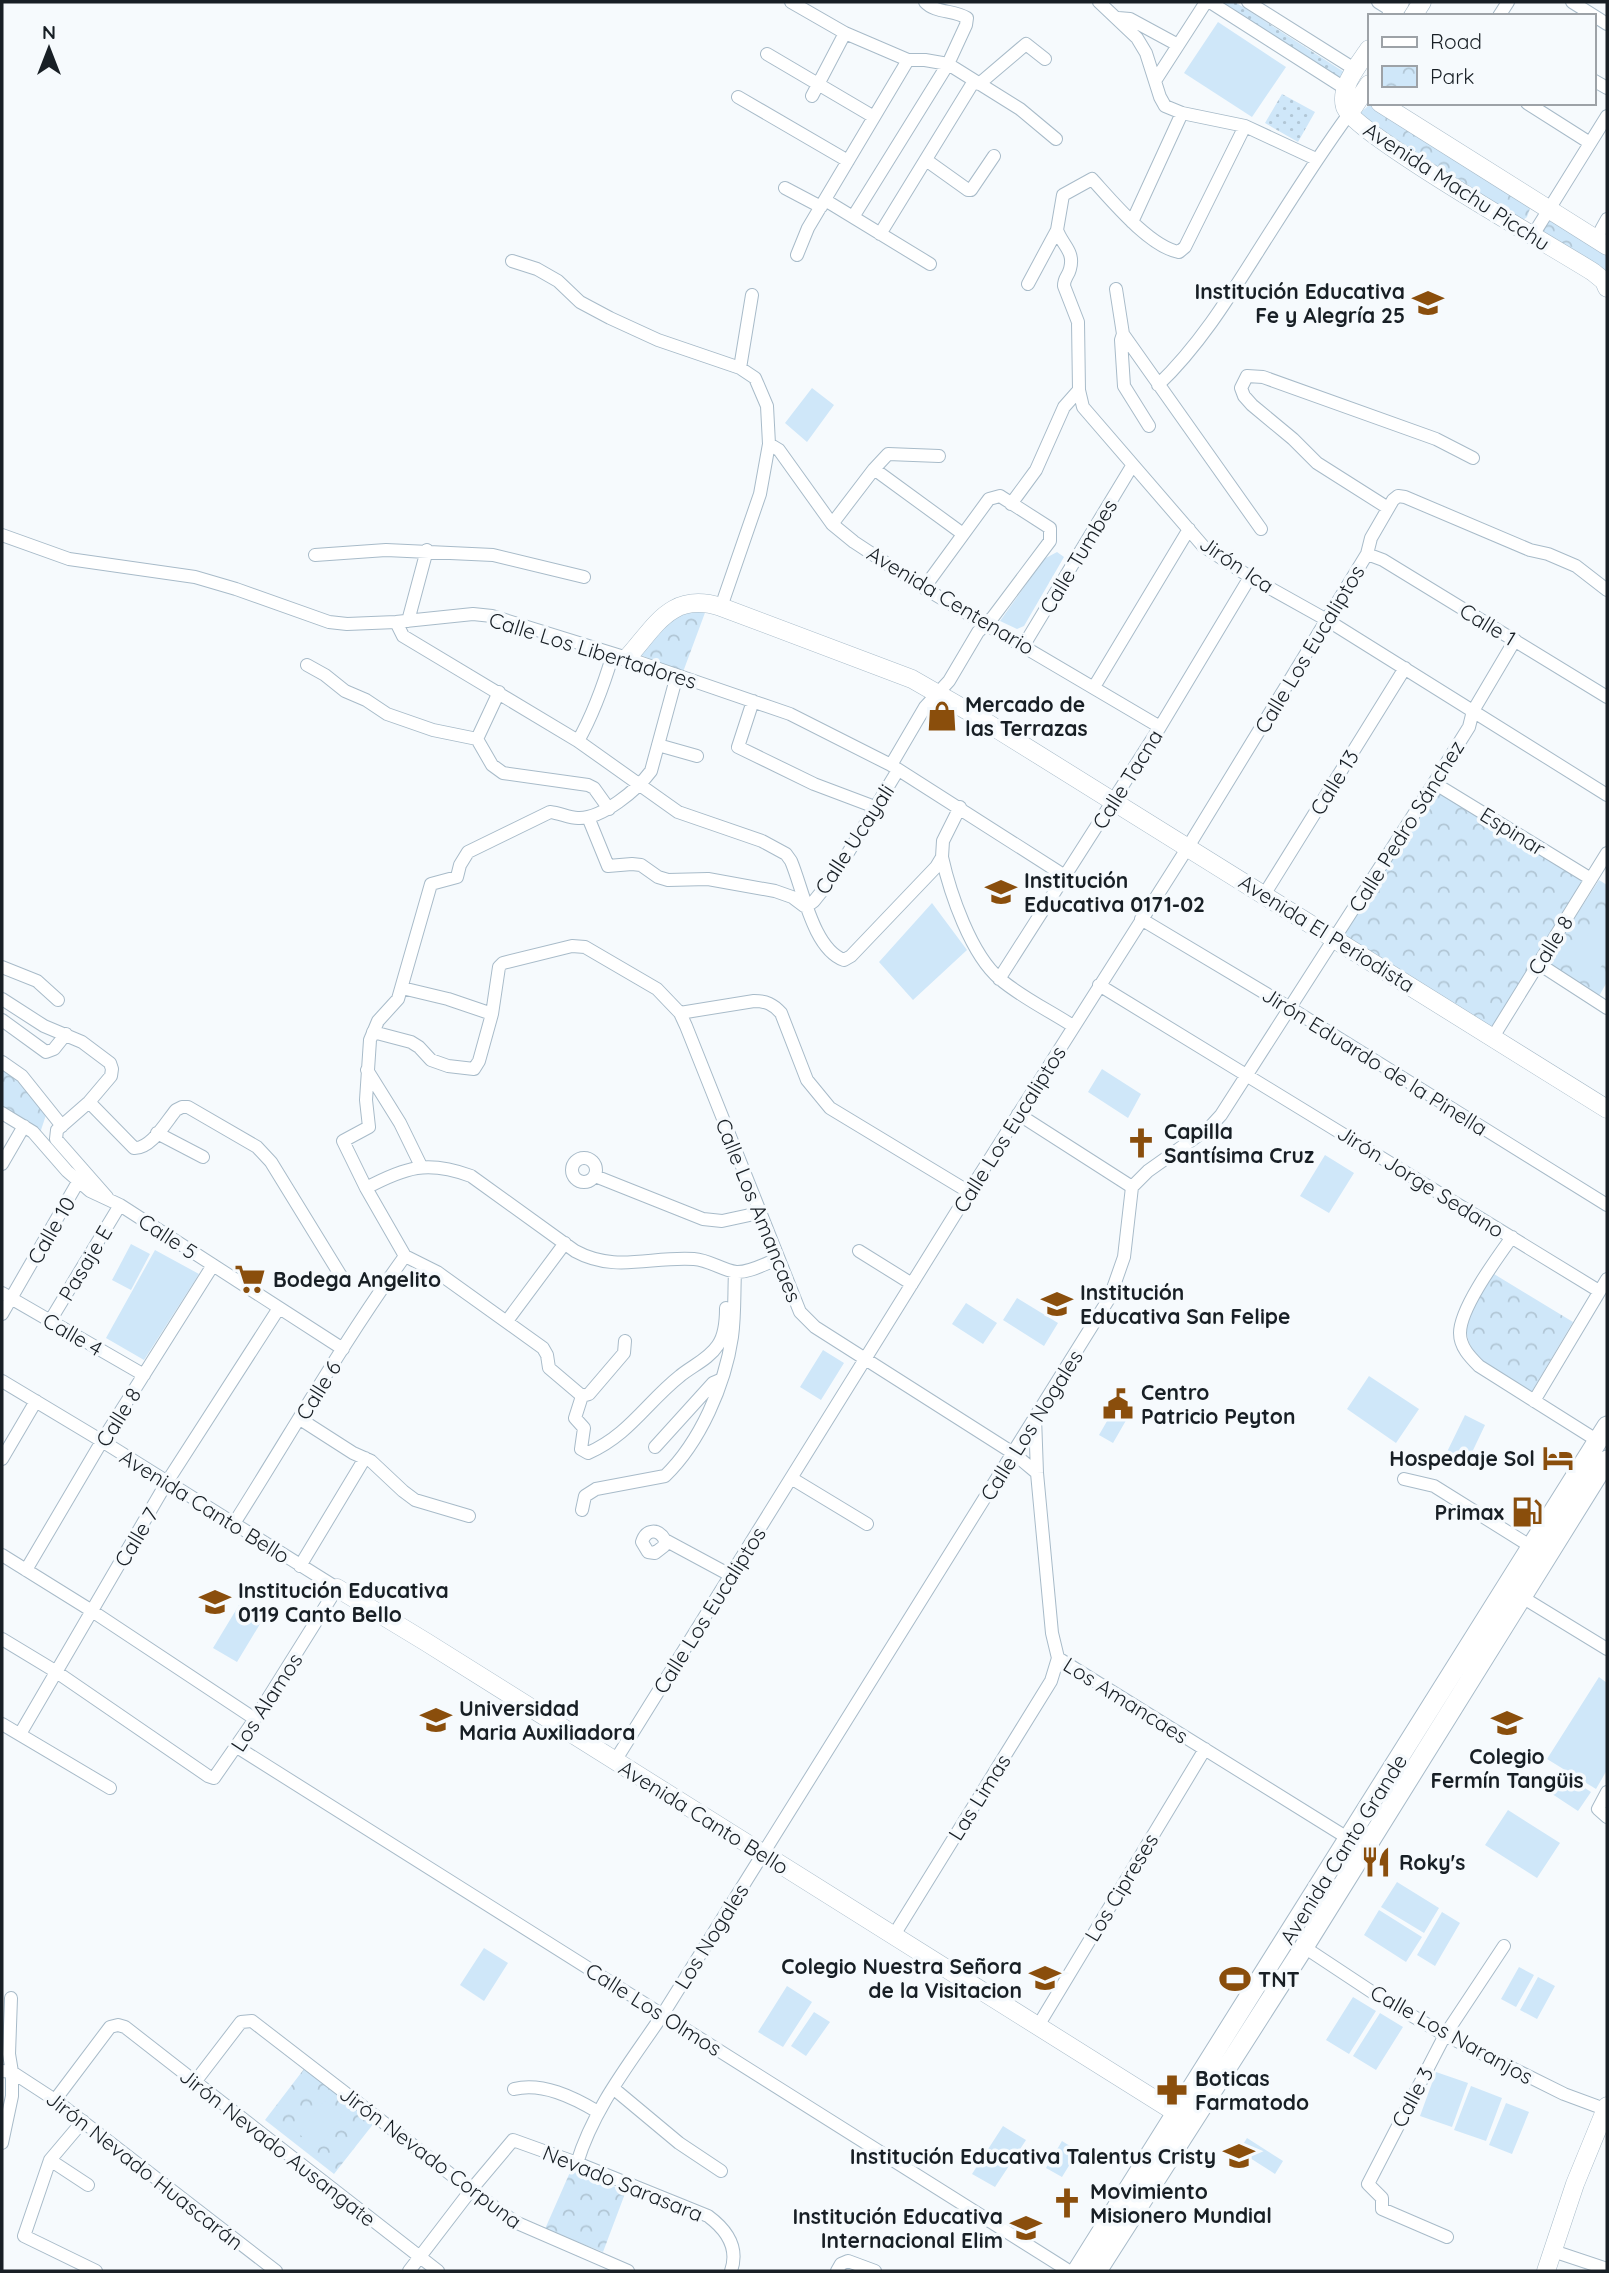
<svg xmlns="http://www.w3.org/2000/svg" width="1609" height="2273" viewBox="0 0 1609 2273" font-family="Quicksand,sans-serif">
<style>
.grass{fill:url(#grass-dots)}
.park{fill:url(#park-crowns)}
.garden{fill:#cfe7f9}
.lines{fill:none;stroke-linecap:round;stroke-linejoin:round}
.street-casing{stroke:#a8bbc9;stroke-width:14}
.secondary-casing{stroke:#a8bbc9;stroke-width:19}
.primary-casing{stroke:#a8bbc9;stroke-width:21}
.street{stroke:#fff;stroke-width:12}
.secondary{stroke:#fff;stroke-width:18}
.primary{stroke:#fff;stroke-width:19}
.labels{text-anchor:middle;dominant-baseline:central;stroke-width:7;stroke-linejoin:round;paint-order:stroke}
.street-label{font-size:21px;fill:#181f25;stroke:#f6fafd}
.poi-label{font-size:21px;font-weight:bold;fill:#181f25;stroke:#f6fafd;text-anchor:start}
</style>
<defs>
<pattern id="grass-dots" width="8" height="8" patternUnits="userSpaceOnUse" patternTransform="scale(1.75)"><rect width="8" height="8" fill="#cfe7f9"/><path d="M2 2h.1M6 6h.1" fill="none" stroke="#b1c6d5" stroke-width="1.8" stroke-linecap="round"/></pattern>
<pattern id="park-crowns" width="20" height="18" patternUnits="userSpaceOnUse" patternTransform="scale(1.75)"><rect width="20" height="18" fill="#cfe7f9"/><path d="M2 6a3 3 0 1 1 6 0M12 15a3 3 0 1 1 6 0" fill="none" stroke="#b1c6d5"/></pattern>
</defs>
<rect width="100%" height="100%" fill="#f6fafd"/>
<path class="grass" d="M1225 2H1235L1344 72 1339 78 1224 4Z
M1282 94 1315 112 1298 142 1265 123Z"/>
<path class="park" d="M1368 106H1373L1531 206 1527 217 1523 220 1364 124 1360 113Z
M1552 219 1607 251V276L1544 236V225Z
M706 610 683 672 638 654 678 612Z
M1435 789 1584 882 1492 1029 1342 936Z
M1599 880 1607 885V982L1599 996 1546 962Z
M2 1064 18 1075 47 1112 40 1133 2 1109Z
M1494 1274 1573 1322 1531 1393C1469 1354 1443 1343 1494 1274Z
M304 2069 374 2123 334 2174 265 2120Z
M571 2170 626 2191 603 2252 545 2229Z"/>
<path class="garden" d="M1218 22 1286 67 1252 117 1184 73Z
M812 388 834 405 807 442 785 423Z
M1057 552 1064 557 1024 626 1017 629 1000 621 1044 559Z
M932 903 967 950 913 1000 879 962Z
M1594 925 1607 933V957L1594 978 1570 963Z
M1102 1069 1141 1094 1128 1118 1088 1092Z
M1325 1155 1354 1173 1329 1213 1300 1196Z
M131 1244 150 1254 131 1290 112 1280Z
M155 1250 199 1274 144 1360 106 1338Z
M1017 1298 1058 1323 1044 1346 1003 1320Z
M966 1303 997 1323 983 1344 952 1324Z
M823 1350 844 1363 821 1400 800 1387Z
M1369 1376 1419 1409 1396 1443 1347 1409Z
M1118 1402 1132 1410 1113 1443 1099 1435Z
M1465 1415 1485 1425 1466 1465 1445 1456Z
M239 1605 263 1619 237 1662 213 1648Z
M1599 1677 1607 1683V1770L1596 1789 1547 1759Z
M1559 1771 1591 1792 1578 1811 1546 1790Z
M1508 1810 1560 1843 1537 1878 1485 1845Z
M1397 1882 1439 1908 1424 1933 1381 1907Z
M1379 1910 1422 1937 1406 1962 1364 1935Z
M1442 1912 1460 1923 1435 1966 1417 1955Z
M484 1948 508 1963 484 2001 460 1985Z
M1519 1967 1534 1975 1516 2007 1501 1999Z
M1538 1977 1555 1986 1537 2019 1520 2010Z
M787 1986 812 2002 783 2047 758 2032Z
M1353 1997 1376 2011 1349 2054 1326 2040Z
M814 2012 830 2022 806 2056 791 2046Z
M1380 2013 1403 2027 1376 2070 1353 2056Z
M1436 2072 1468 2083 1452 2127 1420 2116Z
M1471 2086 1502 2098 1486 2141 1454 2130Z
M324 2101 343 2115 318 2148 299 2134Z
M1506 2103 1529 2112 1512 2154 1489 2145Z
M1003 2126 1026 2140 995 2187 972 2174Z
M1247 2138 1283 2161 1275 2174 1239 2151Z
M1062 2141 1078 2151 1062 2177 1046 2168Z"/>
<g class="lines">
<g class="street-casing">
<path id="street" d="M791 2 845 33 908 60H925L948 64 1020 109 1056 139
M1099 2 1137 38 1146 53 1160 97 1165 106 1182 113 1245 126 1316 159
M1210 2 1346 89
M1248 2 1356 70
M1378 2 1394 12
M1572 2 1607 24
M1499 16 1508 2
M1118 18 1130 19 1178 45
M767 54 874 117
M1593 80 1607 88
M1155 81 1206 2
M979 84 1026 44 1045 59
M812 96 845 33
M738 97 848 161
M1527 103 1590 143
M1245 126 1185 247 1179 252C1150 247 1112 201 1092 179L1063 195 1057 230C1062 245 1075 251 1070 269 1068 277 1064 277 1064 286L1078 322 1079 390 1083 407 1203 546 1250 577 1327 620 1607 795
M926 160 968 190H971L994 156
M785 188 821 207
M825 200 930 264
M853 217 948 64 966 25 967 18C954 10 935 13 925 2
M1132 222 1182 113
M880 234 974 81
M1533 235 1607 116
M1596 239 1607 219
M797 255 808 228 908 60
M512 261 537 269 558 281 580 302 610 318 658 340 740 368 755 378 767 406 769 444 760 494 721 607
M1028 284 1057 230
M1116 289 1123 334 1121 340 1124 386 1149 426
M1123 334 1261 529
M740 368 752 295
M1158 385C1198 347 1228 299 1257 253 1287 206 1316 159 1349 114
M769 444 779 450 832 524 854 542 924 588 1160 727
M874 469 963 534
M1011 504 1036 470 1064 407 1079 390
M1388 508 1317 463 1293 439 1252 405 1244 396 1241 388 1247 376 1263 377 1436 439 1473 458
M832 524 874 469 888 454 939 456
M2 535 69 559 195 577 236 589 329 622 347 624 396 622 473 614 492 616 627 658 790 714 891 765 1065 876
M1367 554 1383 560 1607 697
M315 555 386 550 493 555 584 577
M408 621 427 550
M396 622 403 636 578 741 678 812 762 841 786 854 791 861C803 889 813 949 844 960L851 956 936 867 942 857 943 841 960 807
M1024 645 1132 466
M307 665 325 675 345 691 366 700 387 714 433 730 477 739
M1094 687 1189 529
M499 692 477 739 492 765 503 773 588 785 594 788 609 809
M753 701 738 747 814 784 875 807
M578 741C594 713 604 684 613 654
M658 745 697 756
M891 765 925 707 949 681 978 632 993 617 1050 541V528L1000 496 989 499 924 588
M1434 783 1591 879
M588 817 608 866 632 864 641 865 658 877 668 880 708 879 775 891 792 897 804 906H807
M942 857C950 893 971 955 1000 979 1021 997 1050 1011 1073 1026
M1264 895 1405 668
M807 906 814 901 834 876 898 770
M1141 919 1290 1008 1607 1205
M1539 964 1607 1008
M2 967 37 981 58 1000
M999 979 1160 727 1250 577
M1099 985 1599 1291
M402 988 448 999 492 1014
M2 999 44 1026 82 1042 110 1063 112 1069 111 1076 89 1102 57 1130 56 1139 107 1197
M680 1013 754 1001C766 1001 773 1004 781 1013L807 1080 830 1108 969 1192
M2 1020 46 1052 54 1049 66 1034
M373 1032 411 1042 419 1047 431 1060 448 1066 474 1069 479 1061 492 1014 499 967 503 963 572 946 585 947 657 989 680 1013 686 1026 800 1312 815 1327 1013 1453 1037 1473
M1493 1037 1607 853
M2 1062 22 1076 62 1126
M367 1070 400 1123 421 1166
M89 1102 134 1148C151 1149 166 1122 176 1110L182 1107H188L257 1147 271 1162 341 1276
M2 1113 33 1132 67 1171 90 1191 120 1205 343 1349
M1018 1114 1132 1187
M157 1133 203 1157
M572 1170a12 12 0 1 1 24 0a12 12 0 1 1-24 0Z
M2 1164 24 1126
M595 1176 703 1219 722 1221 759 1213
M366 1188C406 1167 427 1160 471 1176L575 1251C615 1273 651 1256 694 1259 709 1260 722 1270 736 1272 749 1273 766 1263 778 1259
M1512 1237C1497 1258 1460 1308 1460 1333 1460 1347 1470 1357 1479 1366L1598 1441
M859 1251 912 1284
M2 1293 144 1375
M2 1314 78 1182
M50 1321 120 1205
M507 1321 565 1243
M625 1341 624 1353 589 1394 582 1396 549 1368 547 1355 543 1348 437 1272 405 1256 366 1188 343 1141 369 1127 366 1100 370 1040 378 1021 398 999 431 884 457 877 460 865 468 852 550 812C560 813 569 818 578 818 602 819 637 790 651 771L677 675
M2 1381 102 1441 337 1588 255 1719 214 1778 208 1776 55 1671 2 1639
M582 1396 575 1418 584 1428 581 1449 588 1453C629 1435 647 1402 680 1376 692 1366 709 1359 718 1345 725 1335 726 1320 726 1308
M1534 1401 1607 1279
M1035 1417 1037 1473 1052 1633 1058 1658 1354 1842
M300 1419 353 1453 371 1461 403 1491 415 1500 469 1516
M655 1447 713 1383 720 1380
M2 1459 36 1401
M791 1478 867 1524
M1404 1479 1434 1486 1535 1549
M582 1510 585 1496 596 1489 665 1476C700 1442 725 1385 732 1337 735 1315 734 1293 735 1272
M233 1525C290 1435 343 1342 405 1256
M665 1540 664 1546 655 1553 648 1552 642 1542C646 1529 658 1528 665 1540L730 1575
M2 1555 92 1611 255 1719
M300 1566 365 1458
M26 1570 102 1441 213 1265
M1522 1597 1607 1649
M2 1724 110 1788
M20 1734 167 1482 279 1308
M237 1747 1069 2271
M615 1761 969 1192 1188 847 1367 554 1371 538 1393 500 1398 496 1405 497 1530 550 1548 554 1576 566 1607 590
M1607 1792 1598 1809 1607 1817
M894 1935 1051 1681 1058 1658
M1304 1947 1375 1994 1445 2035 1564 2094 1607 2110
M1038 2026 1205 1749
M2 2071 12 2072 55 2100 276 2271
M195 2082 241 2022 252 2021 471 2190 515 2222 628 2271
M613 2088 679 2143 721 2171
M514 2089C542 2082 573 2097 598 2112
M55 2100 110 2027 118 2025 125 2027 438 2271
M83 2121 50 2160 24 2236 96 2271
M2 2143 12 2096V2072L9 2054 11 1998
M50 2160 88 2185
M577 2163C594 2107 631 2062 663 2014L1110 1297 1124 1257 1132 1187 1148 1171 1210 1127 1221 1115 1434 783 1469 727 1473 711 1515 640
M1447 2237 1382 2209V2198L1368 2184 1445 2035 1504 1946
M1553 2251 1607 2269
M409 2271 471 2190 513 2140 577 2163 708 2216C727 2230 739 2248 731 2271
M837 2271 841 2264 848 2261 875 2271"/>
</g>
<g class="secondary-casing">
<path id="secondary" d="M1391 16 1400 2
M1413 16 1422 2
M1369 49C1359 64 1339 87 1345 107 1353 133 1557 249 1593 272L1604 281 1607 288
M1380 103 1607 246
M1349 114 1369 84
M627 658C656 626 671 591 721 607L912 679 973 714 1607 1109
M337 1588 426 1642 1186 2119
M1546 2271 1575 2184 1607 2106"/>
</g>
<g class="primary-casing">
<path id="primary" d="M1077 2271 1607 1426
M1097 2271 1304 1947 1607 1460"/>
</g>
<use href="#street" class="street"/>
<use href="#secondary" class="secondary"/>
<use href="#primary" class="primary"/>
</g>
<defs>
<g id="school-bare" transform="scale(2.415)"><path d="M0-5L7-2L0 1L-7-2ZM-4 1L0 2.5L4 1V4Q0 6-4 4Z" fill="#8a4e0c" stroke="#f6fafd" stroke-width="2.5" paint-order="stroke"/></g>
<g id="shop-bare" transform="scale(2.415)"><path d="M-5-2.5h2.3a2.7 3.5 0 0 1 5.4 0H5L5.5 6h-11ZM-1.5-2.5h3a1.5 2.3 0 0 0-3 0Z" fill="#8a4e0c" stroke="#f6fafd" stroke-width="2.5" paint-order="stroke"/></g>
<g id="church-bare" transform="scale(2.415)"><path d="M-1.2-6h2.4v3.5h3.3v2.4h-3.3V6h-2.4V-.1h-3.3v-2.4h3.3Z" fill="#8a4e0c" stroke="#f6fafd" stroke-width="2.5" paint-order="stroke"/></g>
<g id="supermarket-bare" transform="scale(2.415)"><path d="M-6-5.5h2.5l.6 2H6L4.5 2H-2.5L-4.4-4H-6ZM-1.5 3.2a1.3 1.3 0 1 0 .1 0ZM3 3.2a1.3 1.3 0 1 0 .1 0Z" fill="#8a4e0c" stroke="#f6fafd" stroke-width="2.5" paint-order="stroke"/></g>
<g id="civic-bare" transform="scale(2.415)"><path d="M-.6-6.5H3V-4.5H.6V-3L4-1V1h2V6H-6V1h2V-1L-.6-3ZM-1.2 2.5V6h2.4V2.5Z" fill="#8a4e0c" stroke="#f6fafd" stroke-width="2.5" paint-order="stroke"/></g>
<g id="hotel-bare" transform="scale(2.415)"><path d="M-6-4.5h1.5V1H6V5H4.5V3h-9V5H-6ZM-4 0a1.8 1.8 0 1 1 3.6 0ZM.5 0V-2.5h3Q6-2.5 6 0Z" fill="#8a4e0c" stroke="#f6fafd" stroke-width="2.5" paint-order="stroke"/></g>
<g id="fuel-bare" transform="scale(2.415)"><path d="M-5.5-6h7V0h2V4h1.3V-2.5L3-4.5l.8-.8L6-3V5H2.5V1h-1V6h-7ZM-4.2-4.7v3.2H.2V-4.7Z" fill="#8a4e0c" stroke="#f6fafd" stroke-width="2.5" paint-order="stroke"/></g>
<g id="university-bare" transform="scale(2.415)"><path d="M0-5L7-2L0 1L-7-2ZM-4 1L0 2.5L4 1V4Q0 6-4 4Z" fill="#8a4e0c" stroke="#f6fafd" stroke-width="2.5" paint-order="stroke"/></g>
<g id="restaurant-bare" transform="scale(2.415)"><path d="M-5-6h1v4h1v-4h1v4h1v-4h1v5L-1.5 .5V6h-2V.5L-5-1ZM5-6V6H3V1.5H1.5Q1.5-4 5-6Z" fill="#8a4e0c" stroke="#f6fafd" stroke-width="2.5" paint-order="stroke"/></g>
<g id="stadium-bare" transform="scale(2.415)"><path d="M0-5a6.5 5 0 1 0 0 10a6.5 5 0 1 0 0-10ZM-3.5-1.8h7v3.6h-7Z" fill="#8a4e0c" stroke="#f6fafd" stroke-width="2.5" paint-order="stroke"/></g>
<g id="pharmacy-bare" transform="scale(2.415)"><path d="M-2-6h4v4h4v4h-4v4h-4v-4h-4v-4h4Z" fill="#8a4e0c" stroke="#f6fafd" stroke-width="2.5" paint-order="stroke"/></g>
</defs>
<g fill-rule="evenodd">
<use href="#school-bare" x="1428" y="303"/>
<use href="#shop-bare" x="942" y="716"/>
<use href="#school-bare" x="1001" y="892"/>
<use href="#church-bare" x="1141" y="1143"/>
<use href="#supermarket-bare" x="250" y="1279"/>
<use href="#school-bare" x="1057" y="1304"/>
<use href="#civic-bare" x="1118" y="1404"/>
<use href="#hotel-bare" x="1558" y="1458"/>
<use href="#fuel-bare" x="1527" y="1512"/>
<use href="#school-bare" x="215" y="1602"/>
<use href="#university-bare" x="436" y="1720"/>
<use href="#school-bare" x="1507" y="1723"/>
<use href="#restaurant-bare" x="1376" y="1862"/>
<use href="#school-bare" x="1045" y="1978"/>
<use href="#stadium-bare" x="1235" y="1979"/>
<use href="#pharmacy-bare" x="1172" y="2090"/>
<use href="#school-bare" x="1239" y="2156"/>
<use href="#church-bare" x="1067" y="2203"/>
<use href="#school-bare" x="1026" y="2228"/>
</g>
<g class="labels">
<g class="street-label">
<text transform="translate(1457 186) rotate(33)">Avenida Machu Picchu</text>
<text transform="translate(1078 556) rotate(-59)">Calle Tumbes</text>
<text transform="translate(1237 564) rotate(34)">Jirón Ica</text>
<text transform="translate(951 600) rotate(31)">Avenida Centenario</text>
<text transform="translate(1488 624) rotate(31)">Calle 1</text>
<text transform="translate(1309 649) rotate(-59)">Calle Los Eucaliptos</text>
<text transform="translate(593 650) rotate(17)">Calle Los Libertadores</text>
<text transform="translate(1127 779) rotate(-58)">Calle Tacna</text>
<text transform="translate(1334 782) rotate(-58)">Calle 13</text>
<text transform="translate(1406 826) rotate(-58)">Calle Pedro Sánchez</text>
<text transform="translate(1513 831) rotate(32)">Espinar</text>
<text transform="translate(854 839) rotate(-57)">Calle Ucayali</text>
<text transform="translate(1327 933) rotate(32)">Avenida El Periodista</text>
<text transform="translate(1550 945) rotate(-58)">Calle 8</text>
<text transform="translate(1375 1061) rotate(32)">Jirón Eduardo de la Pinella</text>
<text transform="translate(1009 1129) rotate(-58)">Calle Los Eucaliptos</text>
<text transform="translate(1421 1181) rotate(32)">Jirón Jorge Sedano</text>
<text transform="translate(759 1210) rotate(68)">Calle Los Amancaes</text>
<text transform="translate(51 1230) rotate(-60)">Calle 10</text>
<text transform="translate(168 1236) rotate(33)">Calle 5</text>
<text transform="translate(85 1263) rotate(-59)">Pasaje E</text>
<text transform="translate(73 1334) rotate(30)">Calle 4</text>
<text transform="translate(318 1390) rotate(-58)">Calle 6</text>
<text transform="translate(118 1417) rotate(-58)">Calle 8</text>
<text transform="translate(1031 1425) rotate(-58)">Calle Los Nogales</text>
<text transform="translate(205 1506) rotate(32)">Avenida Canto Bello</text>
<text transform="translate(136 1537) rotate(-59)">Calle 7</text>
<text transform="translate(709 1610) rotate(-58)">Calle Los Eucaliptos</text>
<text transform="translate(1126 1700) rotate(32)">Los Amancaes</text>
<text transform="translate(266 1702) rotate(-57)">Los Alamos</text>
<text transform="translate(979 1797) rotate(-58)">Las Limas</text>
<text transform="translate(704 1817) rotate(32)">Avenida Canto Bello</text>
<text transform="translate(1343 1849) rotate(-58)">Avenida Canto Grande</text>
<text transform="translate(1121 1887) rotate(-59)">Los Cipreses</text>
<text transform="translate(711 1936) rotate(-58)">Los Nogales</text>
<text transform="translate(654 2009) rotate(32)">Calle Los Olmos</text>
<text transform="translate(1452 2034) rotate(29)">Calle Los Naranjos</text>
<text transform="translate(1412 2097) rotate(-62)">Calle 3</text>
<text transform="translate(278 2147) rotate(38)">Jirón Nevado Ausangate</text>
<text transform="translate(431 2157) rotate(37)">Jirón Nevado Corpuna</text>
<text transform="translate(145 2170) rotate(38)">Jirón Nevado Huascarán</text>
<text transform="translate(623 2183) rotate(22)">Nevado Sarasara</text>
</g>
<g class="poi-label">
<text x="1405" y="291" text-anchor="end">Institución Educativa<tspan x="1405" dy="24">Fe y Alegría 25</tspan></text>
<text x="965" y="704">Mercado de<tspan x="965" dy="24">las Terrazas</tspan></text>
<text x="1024" y="880">Institución<tspan x="1024" dy="24">Educativa 0171-02</tspan></text>
<text x="1164" y="1131">Capilla<tspan x="1164" dy="24">Santísima Cruz</tspan></text>
<text x="273" y="1279">Bodega Angelito</text>
<text x="1080" y="1292">Institución<tspan x="1080" dy="24">Educativa San Felipe</tspan></text>
<text x="1141" y="1392">Centro<tspan x="1141" dy="24">Patricio Peyton</tspan></text>
<text x="1535" y="1458" text-anchor="end">Hospedaje Sol</text>
<text x="1504" y="1512" text-anchor="end">Primax</text>
<text x="238" y="1590">Institución Educativa<tspan x="238" dy="24">0119 Canto Bello</tspan></text>
<text x="459" y="1708">Universidad<tspan x="459" dy="24">Maria Auxiliadora</tspan></text>
<text x="1507" y="1756" text-anchor="middle">Colegio<tspan x="1507" dy="24">Fermín Tangüis</tspan></text>
<text x="1399" y="1862">Roky's</text>
<text x="1022" y="1966" text-anchor="end">Colegio Nuestra Señora<tspan x="1022" dy="24">de la Visitacion</tspan></text>
<text x="1258" y="1979">TNT</text>
<text x="1195" y="2078">Boticas<tspan x="1195" dy="24">Farmatodo</tspan></text>
<text x="1216" y="2156" text-anchor="end">Institución Educativa Talentus Cristy</text>
<text x="1090" y="2191">Movimiento<tspan x="1090" dy="24">Misionero Mundial</tspan></text>
<text x="1003" y="2216" text-anchor="end">Institución Educativa<tspan x="1003" dy="24">Internacional Elim</tspan></text>
</g>
</g>
<rect width="1609" height="2273" fill="none" stroke="#181f25" stroke-width="7"/>
<rect x="1368" y="14" width="228" height="91" fill="#f6fafd" stroke="#9da2a7" stroke-width="2"/>
<rect x="1382" y="37" width="35" height="10" fill="#ffffff" stroke="#9da2a7" stroke-width="2"/>
<text x="1430" y="49" font-size="21" fill="#181f25">Road</text>
<rect x="1382" y="66" width="35" height="21" fill="url(#park-crowns)" stroke="#9da2a7" stroke-width="2"/>
<text x="1430" y="84" font-size="21" fill="#181f25">Park</text>
<g transform="translate(49 49)" stroke="#f6fafd" stroke-width="5" paint-order="stroke">
<path d="M0-5L12 26L0 18L-12 26Z" fill="#181f25"/>
<text y="-10" font-size="19" font-weight="bold" text-anchor="middle" fill="#181f25">N</text>
</g>
</svg>
